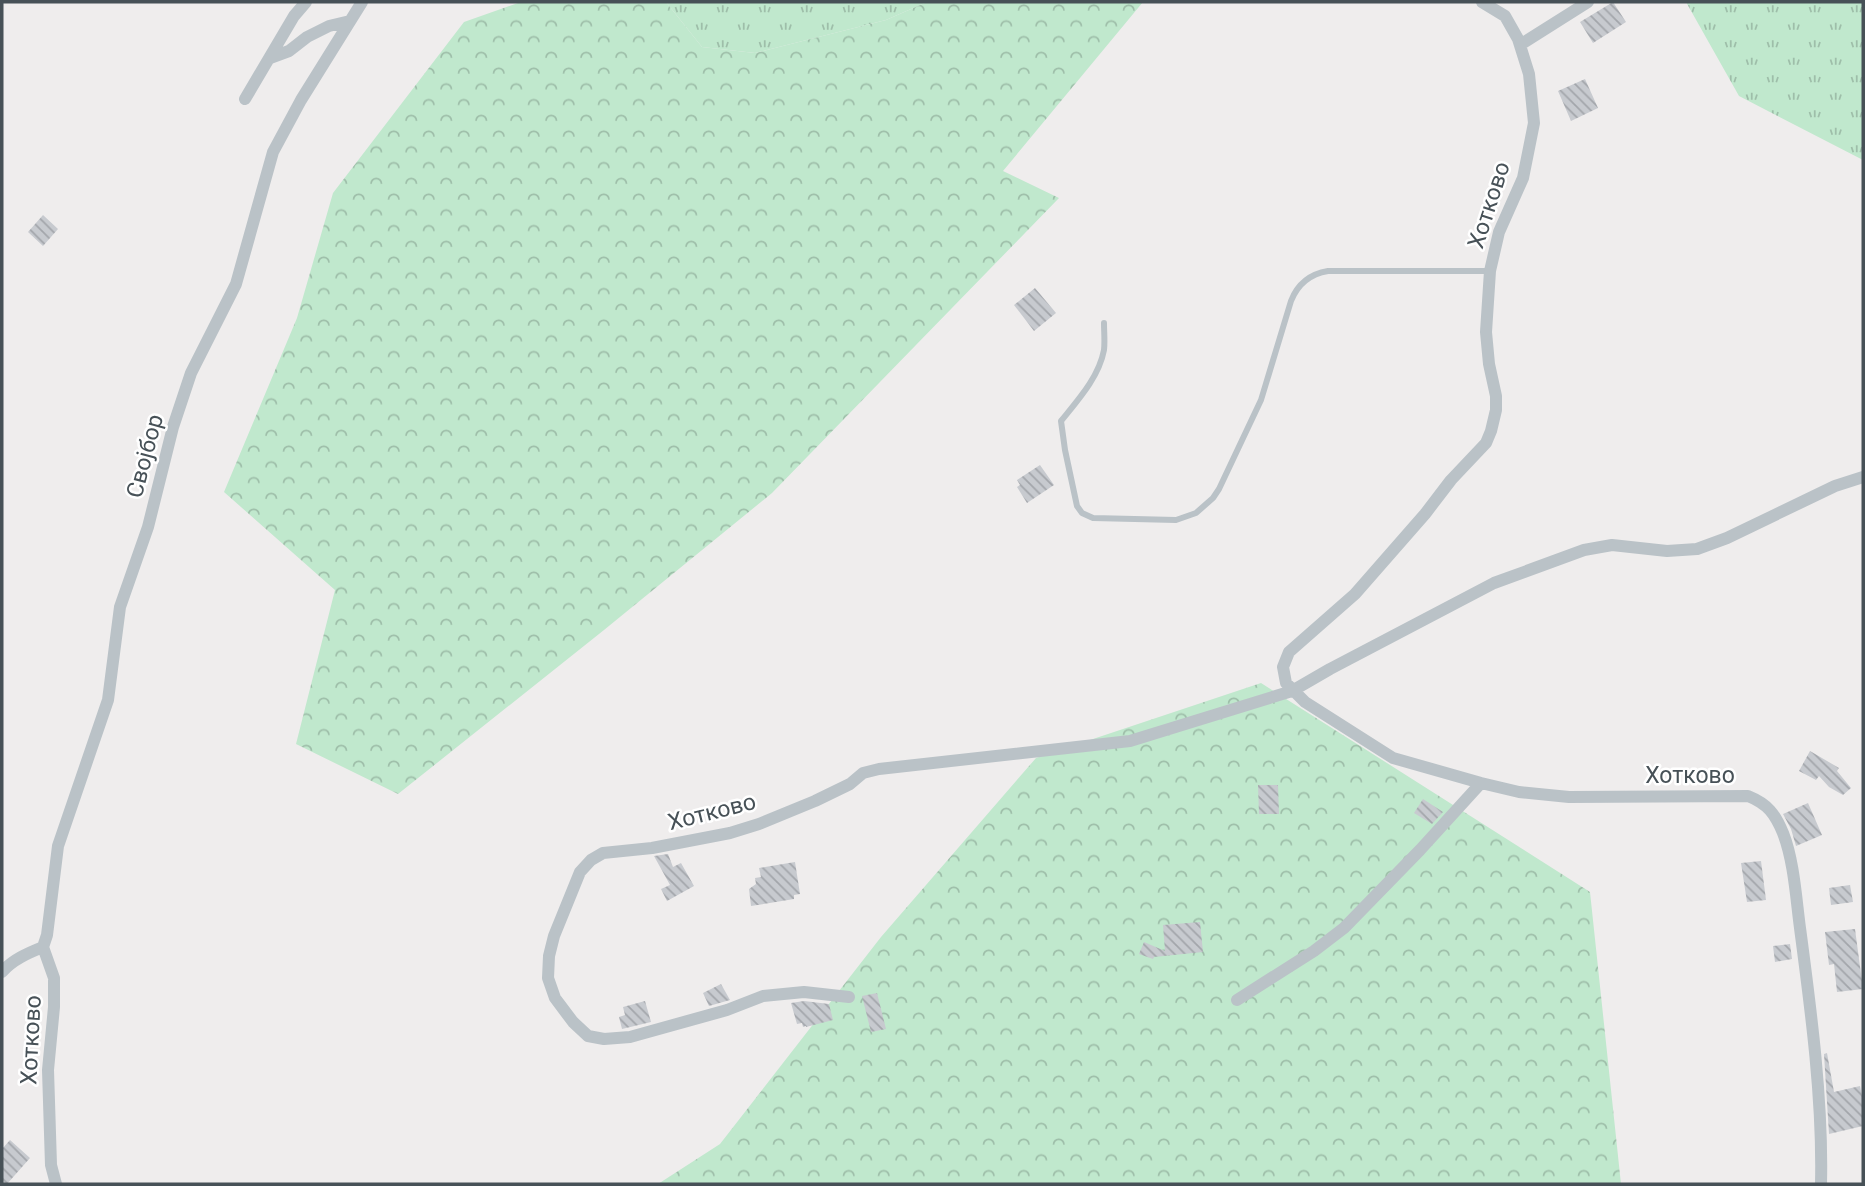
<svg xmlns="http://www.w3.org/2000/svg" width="1865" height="1186" viewBox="0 0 1865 1186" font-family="Roboto,sans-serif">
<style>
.grass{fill:url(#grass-tufts)}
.forest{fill:url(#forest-crowns)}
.building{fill:url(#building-back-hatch)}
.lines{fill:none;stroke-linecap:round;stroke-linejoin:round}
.lane{stroke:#bac2c7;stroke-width:6}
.street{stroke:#bac2c7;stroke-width:12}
.labels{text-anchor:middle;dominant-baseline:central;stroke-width:5;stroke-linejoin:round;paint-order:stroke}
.street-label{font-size:23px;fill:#475157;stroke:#fff}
</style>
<defs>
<pattern id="grass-tufts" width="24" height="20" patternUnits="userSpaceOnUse" patternTransform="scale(1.75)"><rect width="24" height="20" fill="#c0e8cd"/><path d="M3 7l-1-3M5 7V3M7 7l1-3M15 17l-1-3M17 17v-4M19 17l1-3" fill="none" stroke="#9ebea9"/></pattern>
<pattern id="forest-crowns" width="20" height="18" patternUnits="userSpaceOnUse" patternTransform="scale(1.75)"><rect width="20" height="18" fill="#c0e8cd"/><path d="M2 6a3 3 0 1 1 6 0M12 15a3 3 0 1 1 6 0" fill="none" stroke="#9ebea9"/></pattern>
<pattern id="building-back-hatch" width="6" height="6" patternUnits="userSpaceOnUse" patternTransform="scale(1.75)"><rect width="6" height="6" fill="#c7cacf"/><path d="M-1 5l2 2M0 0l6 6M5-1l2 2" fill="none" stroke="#a3a6ab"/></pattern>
</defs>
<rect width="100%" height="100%" fill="#efeded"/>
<path class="grass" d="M666 2H927L886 20 755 53 702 47Z
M1686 2H1863V160L1739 96Z"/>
<path class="forest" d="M521 2H666L702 47 755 53 886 20 927 2H1143L1003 171 1059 198 772 493 604 630 398 794 296 744 335 590 224 492 297 318 333 193 464 22Z
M1261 683 1590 892 1621 1184H658L720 1144 881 937 1036 758Z"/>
<path class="building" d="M1613 2 1626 22 1593 43 1580 22Z
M1585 79 1598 108 1571 121 1558 91Z
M43 215 58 229 43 246 28 232Z
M1035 288 1056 313 1034 331 1014 305Z
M1040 465 1054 485 1027 503 1017 487 1020 485 1017 480Z
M1810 751 1839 768 1837 771 1851 788 1843 795 1829 787 1819 776 1816 780 1799 771Z
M1258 785H1278L1279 814H1259Z
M1423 799 1443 812 1432 824 1414 813Z
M1808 803 1822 835 1796 846 1791 829 1783 814Z
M668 854 673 867 681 863 694 886 667 901 661 889 670 885 654 856Z
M1761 861 1766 900 1747 902 1741 863Z
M795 862 800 894 794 895V899L751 906 749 889 756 884 755 878 761 877 759 868Z
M1850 885 1853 902 1831 905 1829 888Z
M1200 922 1203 952 1154 957 1153 959 1139 954 1144 942 1165 951 1163 925Z
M1855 929 1863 989 1837 992 1834 964 1829 965 1825 932Z
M1790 944 1792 959 1775 962 1773 946Z
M721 984 730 1000 709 1006 703 993Z
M877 993 886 1029 871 1032 862 996Z
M645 1001 651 1022 622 1029 619 1017 625 1015 623 1007Z
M804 1001 829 1004 833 1020 806 1027V1026L803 1027 802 1023 797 1024 791 1003Z
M1827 1053 1834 1092 1860 1086 1863 1102V1126L1829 1134 1824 1054Z
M10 1140 30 1158 7 1184H2V1149Z"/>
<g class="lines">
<path class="lane" d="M1104 323C1104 332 1105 342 1104 350 1099 377 1078 400 1061 421L1065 450 1077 506 1082 513 1093 518 1176 520 1196 513 1213 498 1219 489 1261 400 1291 301C1298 283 1310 274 1328 271H1490"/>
<path class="street" d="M1482 2 1505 16 1518 39 1529 74 1534 123 1523 178 1499 232 1490 271 1486 332 1489 364 1496 396V410L1491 431 1486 443 1451 480 1425 514 1355 594 1289 652 1283 667 1286 683 1305 702 1393 758 1481 783 1519 792 1569 797 1748 796C1768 804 1775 814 1783 833 1794 861 1796 898 1800 928 1811 1011 1823 1101 1821 1184
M1520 45 1588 2
M270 58 289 51 307 37 329 26 350 21
M245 99 294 16 306 2
M43 947 47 935 58 846 108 700 120 607 148 527 173 427 191 373 236 284 273 152 301 100 362 2
M43 947 54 978V1007L48 1070 51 1165 56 1184
M2 972C12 960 28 953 43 947
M849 997 804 992 763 996 727 1010 630 1037 604 1039 588 1036 573 1022 555 998 548 978 549 956 554 936 580 872 591 860 603 853 652 848 730 833 759 824 815 801 850 784 863 773 879 769 1130 741 1292 691 1330 669 1494 583 1584 550 1612 545 1667 551 1697 549 1727 538 1835 486 1863 477
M1237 1000 1314 951 1344 928 1420 850 1481 783"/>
</g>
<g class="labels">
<g class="street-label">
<text transform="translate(1489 205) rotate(-72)">Хотково</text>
<text transform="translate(145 456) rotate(-75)">Својбор</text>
<text x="1690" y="775">Хотково</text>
<text transform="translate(712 812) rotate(-14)">Хотково</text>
<text transform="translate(31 1040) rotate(-87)">Хотково</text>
</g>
</g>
<rect width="1865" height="1186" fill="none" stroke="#475157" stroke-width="7"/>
</svg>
